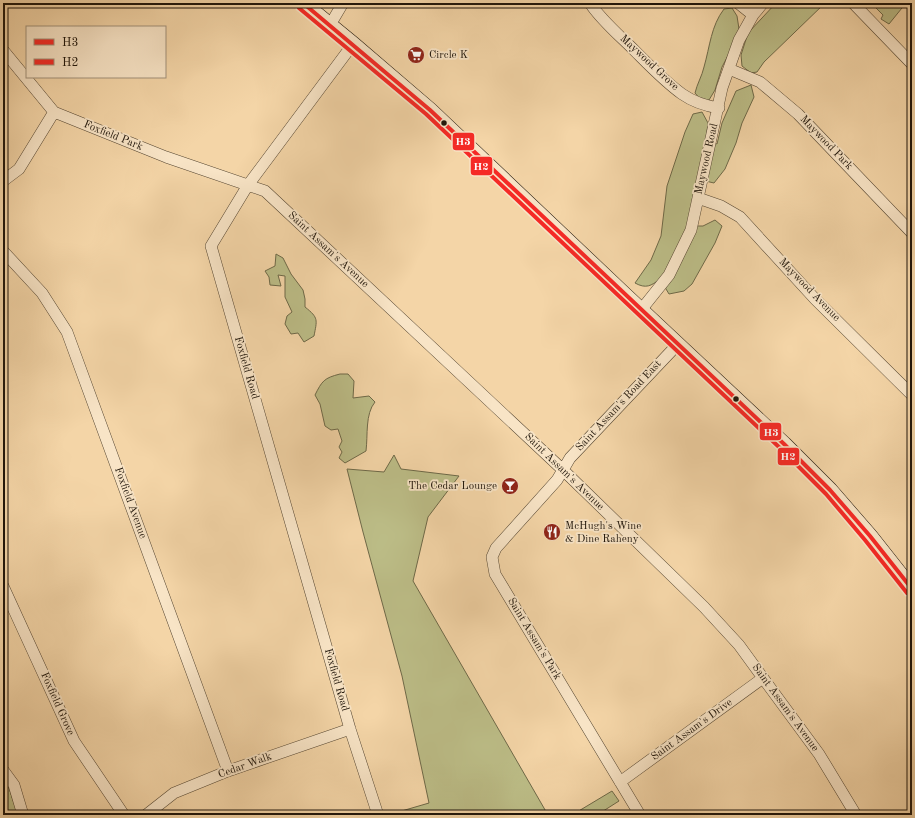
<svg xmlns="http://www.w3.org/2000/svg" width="915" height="818" viewBox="0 0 915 818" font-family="'Old Standard TT',serif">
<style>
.green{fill:#bcbd87;stroke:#6e6948}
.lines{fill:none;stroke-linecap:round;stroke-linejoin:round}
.street-casing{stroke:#544531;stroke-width:12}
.secondary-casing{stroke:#1f150a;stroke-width:16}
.street{stroke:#f8e4c6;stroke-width:11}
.secondary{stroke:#f8e4c6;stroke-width:15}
.bus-1-casing{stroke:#f8e4c6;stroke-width:7}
.bus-2-casing{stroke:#f8e4c6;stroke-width:7}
.bus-1{stroke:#f52a26;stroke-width:4}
.bus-2{stroke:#f52a26;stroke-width:4}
.bus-dot{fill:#1f150a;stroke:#f8e4c6;stroke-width:1.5}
.labels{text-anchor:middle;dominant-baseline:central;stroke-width:3.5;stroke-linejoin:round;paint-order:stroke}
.poi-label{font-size:11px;fill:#1f150a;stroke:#f8e4c6;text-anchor:start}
.street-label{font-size:11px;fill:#1f150a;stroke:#f8e4c6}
.line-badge{stroke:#f8e4c6;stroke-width:1.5}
.badge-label{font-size:11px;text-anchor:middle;font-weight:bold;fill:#fff}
</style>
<rect width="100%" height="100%" fill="#f4d5a7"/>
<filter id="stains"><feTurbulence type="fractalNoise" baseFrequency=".005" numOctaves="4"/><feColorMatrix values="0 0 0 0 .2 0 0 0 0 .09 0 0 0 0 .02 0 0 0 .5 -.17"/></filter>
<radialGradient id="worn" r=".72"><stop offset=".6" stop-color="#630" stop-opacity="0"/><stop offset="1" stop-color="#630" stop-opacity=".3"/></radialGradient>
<path class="green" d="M776 3H825L764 62 757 72 751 73 742 66 741 55 748 33Z
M871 3H906L889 24 881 19 883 15Z
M732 8 737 16 739 29 734 44 722 67 715 90 709 100 702 101 695 93C697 84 702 76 704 67 710 46 711 26 724 9Z
M751 85 754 97 742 123 736 143 725 169 714 183 697 179V226H703L715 220 722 226 715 243 692 284 684 291 669 294 660 279C651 286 646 289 635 283L651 260 661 236 667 186 685 132 693 114 702 112 708 123 706 140 717 144 722 123 736 91Z
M276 254 283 258 291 274 303 290 305 299V307C319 318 317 320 314 336L304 342 298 333 291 334 285 324 287 316 292 312 285 297V276L278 275 281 286 270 285 269 277 265 271 275 266Z
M340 374H348L354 381 353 398 369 396 375 402C365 414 368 435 366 451L345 463 339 458 342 452 339 447 342 441 338 429 331 430 325 426 320 404 315 395C322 381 324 378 340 374Z
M394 455 401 469 459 476 428 517 413 581 548 815H388L429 803 402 676 363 532 347 469 384 472Z
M3 780 8 785 18 815H3Z
M612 791 619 801 597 815H572Z"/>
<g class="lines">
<g class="street-casing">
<path id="street" d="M590 3C600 19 620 36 634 50 649 65 664 81 682 94 692 101 706 106 719 108
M738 3 753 15
M853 3 912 64
M330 25 343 3
M353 44 248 185 211 246 350 729 378 815
M3 50 54 112 166 157 265 191 563 470 704 607 739 645 763 678 819 754 856 815
M729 69 760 82 798 114 912 233
M3 181 19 169 54 112
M698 198 721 206 740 217 815 299 912 395
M3 251 42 293 67 332 228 771
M641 310 669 275 691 230 722 88 739 40 753 15 763 3
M3 586 74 741 124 815
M3 770 14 785 23 815
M620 782 763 678
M146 815 174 793 228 771 350 729
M640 815 495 574 492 557 496 548 557 480 570 458 678 344"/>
</g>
<g class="secondary-casing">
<path id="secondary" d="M303 3 353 44 430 110 625 295 784 444 830 490 870 536 912 589"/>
</g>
<use href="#street" class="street"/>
<use href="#secondary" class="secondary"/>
<g class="bus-1-casing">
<path id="bus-1" d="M303 3 430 110 784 444 830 490 870 536 912 589"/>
</g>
<g class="bus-2-casing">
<path id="bus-2" d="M299 8 426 114 780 448 826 494 865 540 907 593"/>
</g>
<use href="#bus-1" class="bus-1"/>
<use href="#bus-2" class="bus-2"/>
</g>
<defs>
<g id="supermarket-disc" transform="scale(0.9)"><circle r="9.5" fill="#8f2418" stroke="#f8e4c6"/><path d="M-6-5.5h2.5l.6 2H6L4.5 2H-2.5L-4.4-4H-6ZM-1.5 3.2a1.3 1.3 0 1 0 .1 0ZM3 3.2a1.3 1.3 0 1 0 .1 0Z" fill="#fff"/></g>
<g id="bar-disc" transform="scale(0.9)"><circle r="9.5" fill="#8f2418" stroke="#f8e4c6"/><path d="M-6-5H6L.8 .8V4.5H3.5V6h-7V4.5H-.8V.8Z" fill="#fff"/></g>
<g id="restaurant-disc" transform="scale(0.9)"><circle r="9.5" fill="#8f2418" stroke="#f8e4c6"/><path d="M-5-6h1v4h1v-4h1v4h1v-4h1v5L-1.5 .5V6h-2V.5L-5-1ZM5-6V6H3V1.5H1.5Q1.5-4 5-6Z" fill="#fff"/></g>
</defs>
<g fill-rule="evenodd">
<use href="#supermarket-disc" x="416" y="55"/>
<use href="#bar-disc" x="510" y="486"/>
<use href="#restaurant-disc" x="552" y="532"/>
</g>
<g class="bus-dot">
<circle cx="444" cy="123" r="3.5"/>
<circle cx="736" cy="399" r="3.5"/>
</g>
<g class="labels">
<g class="poi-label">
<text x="429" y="55">Circle K</text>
<text x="497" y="486" text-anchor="end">The Cedar Lounge</text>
<text x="565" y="526">McHugh's Wine<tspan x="565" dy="13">&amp; Dine Raheny</tspan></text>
</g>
<g class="street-label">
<text transform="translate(649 63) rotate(43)">Maywood Grove</text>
<text transform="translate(113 136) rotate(22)">Foxfield Park</text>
<text transform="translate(826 143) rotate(46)">Maywood Park</text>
<text transform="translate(707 159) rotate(-77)">Maywood Road</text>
<text transform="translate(328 250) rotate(43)">Saint Assam's Avenue</text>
<text transform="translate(809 290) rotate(46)">Maywood Avenue</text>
<text transform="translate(246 368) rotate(74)">Foxfield Road</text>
<text transform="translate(619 406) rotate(-47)">Saint Assam's Road East</text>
<text transform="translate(564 472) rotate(44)">Saint Assam's Avenue</text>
<text transform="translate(130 503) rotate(70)">Foxfield Avenue</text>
<text transform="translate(534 639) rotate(59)">Saint Assam's Park</text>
<text transform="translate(336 680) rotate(74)">Foxfield Road</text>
<text transform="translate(57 704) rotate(66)">Foxfield Grove</text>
<text transform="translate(785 708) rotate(54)">Saint Assam's Avenue</text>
<text transform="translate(692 730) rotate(-36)">Saint Assam's Drive</text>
<text transform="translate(245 766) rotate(-20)">Cedar Walk</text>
</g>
</g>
<g class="line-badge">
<rect x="452" y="132" width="23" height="19" rx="4" fill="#f52a26"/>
<rect x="470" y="156" width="23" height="20" rx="4" fill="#f52a26"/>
<rect x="759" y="422" width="23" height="19" rx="4" fill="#f52a26"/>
<rect x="777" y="447" width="23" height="19" rx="4" fill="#f52a26"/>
</g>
<g class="badge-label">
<text x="463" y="145">H3</text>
<text x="481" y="170">H2</text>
<text x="771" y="436">H3</text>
<text x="788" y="460">H2</text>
</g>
<rect width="915" height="818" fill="none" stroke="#f4d5a7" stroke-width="16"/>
<rect x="4" y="4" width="907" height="810" fill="none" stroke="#1f150a" stroke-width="2"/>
<rect x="8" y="8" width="899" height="802" fill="none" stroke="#1f150a"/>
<rect x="26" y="26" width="140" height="52" fill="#f8e4c6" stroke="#a1917b"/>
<rect x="34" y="39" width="20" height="6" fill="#f52a26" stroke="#a1917b"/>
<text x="62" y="46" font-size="12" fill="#1f150a">H3</text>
<rect x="34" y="59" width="20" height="6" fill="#f52a26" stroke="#a1917b"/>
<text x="62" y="66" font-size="12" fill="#1f150a">H2</text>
<rect width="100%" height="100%" filter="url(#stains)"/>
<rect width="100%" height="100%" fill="url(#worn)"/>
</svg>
